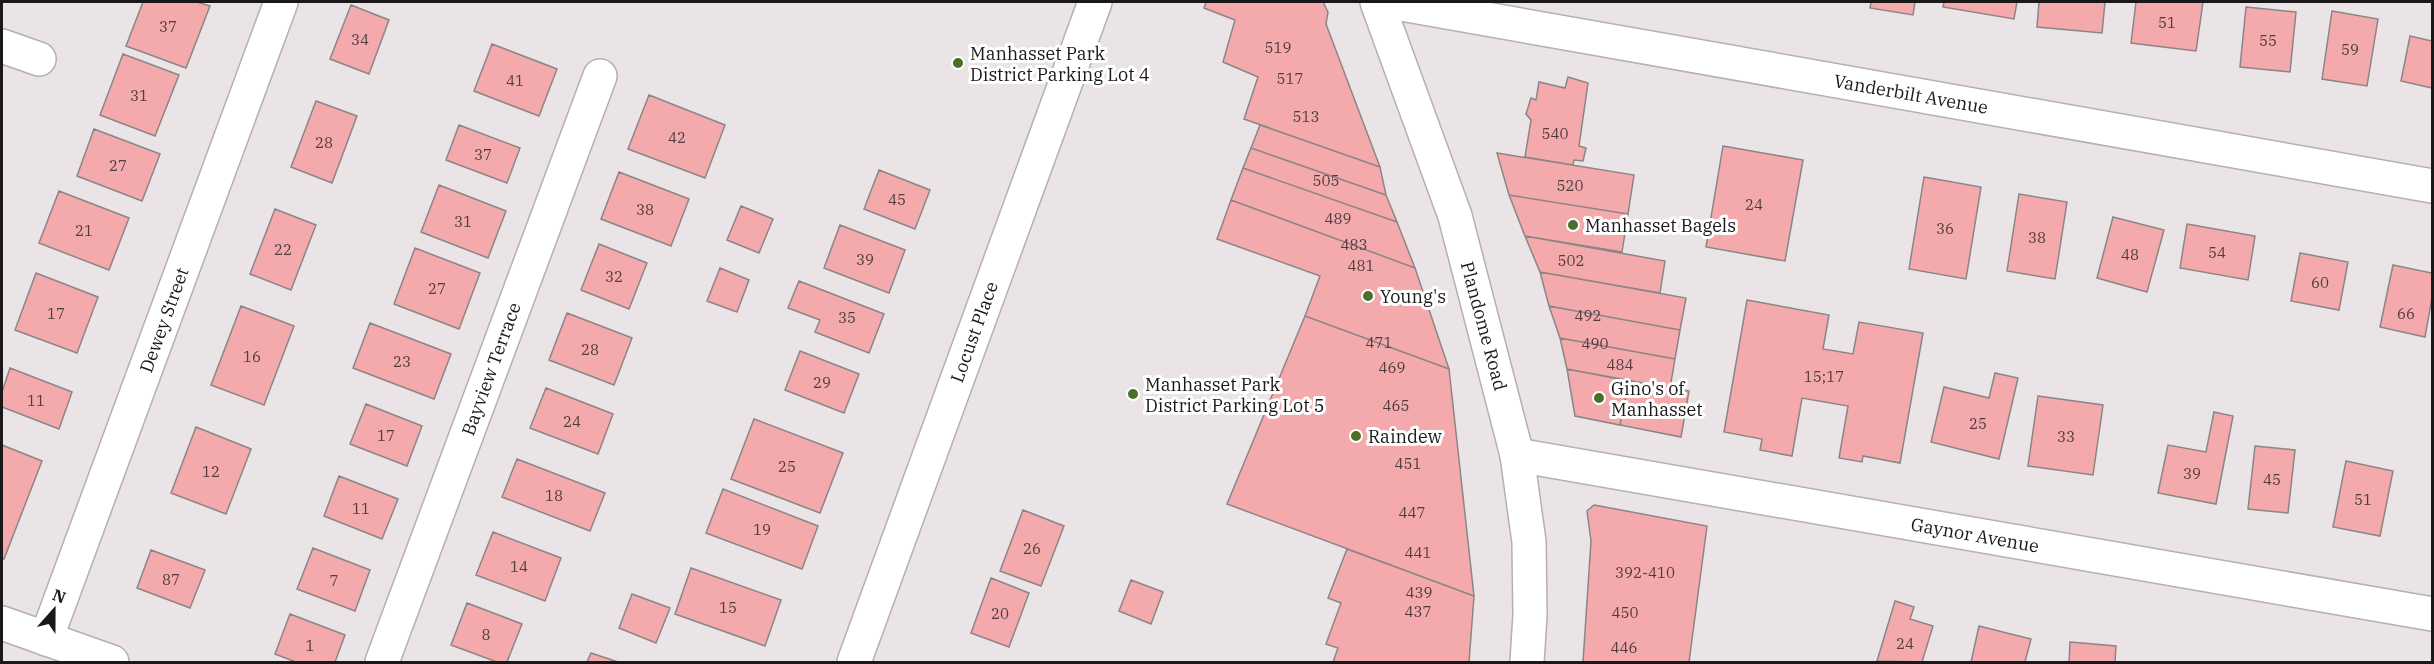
<svg xmlns="http://www.w3.org/2000/svg" width="2434" height="664" viewBox="0 0 2434 664" font-family="'IBM Plex Serif',serif">
<style>
.building{fill:#f4aaad;stroke:#8b8585;stroke-width:1.5}
.lines{fill:none;stroke-linecap:round;stroke-linejoin:round}
.minor-casing{stroke:#b5afb2;stroke-width:36}
.tertiary-casing{stroke:#b5afb2;stroke-width:36}
.secondary-casing{stroke:#b5afb2;stroke-width:36}
.minor{stroke:#fff;stroke-width:33}
.tertiary{stroke:#fff;stroke-width:33}
.secondary{stroke:#fff;stroke-width:33}
.poi-dot{fill:#496f29;stroke:#fff;stroke-width:2}
.labels{text-anchor:middle;dominant-baseline:central;stroke-width:6;stroke-linejoin:round;paint-order:stroke}
.number-label{font-size:15px;fill:#503c3e}
.poi-label{font-size:18px;fill:#1a1819;stroke:#fff;text-anchor:start}
.street-label{font-size:18px;fill:#1a1819;stroke:#fff}
</style>
<rect width="100%" height="100%" fill="#eae4e7"/>
<path class="building" d="M143 2H197L210 6 186 68 126 46Z
M1206 2H1323L1328 12 1326 24 1380 167 1244 119 1258 77 1223 62 1235 20 1204 8Z
M1871 2H1915L1913 15 1870 8Z
M1944 2H2017L2014 19 1943 7Z
M2039 2H2105L2102 33 2037 27Z
M2136 2H2203L2196 51 2131 43Z
M351 5 389 20 369 74 330 59Z
M2246 7 2296 12 2290 72 2240 67Z
M2332 11 2378 19 2367 86 2322 79Z
M2410 36 2432 41V88L2401 81Z
M492 44 557 69 539 116 474 91Z
M123 54 179 75 155 136 100 115Z
M1568 77 1588 83 1579 146 1586 148 1583 161 1574 160 1573 165 1525 157 1531 120 1526 114 1531 98 1536 100 1539 82 1565 88Z
M649 95 725 125 705 178 628 149Z
M316 101 357 116 332 183 291 167Z
M459 125 520 148 507 183 446 160Z
M1260 125 1380 167 1386 195 1251 148Z
M94 129 160 154 142 201 77 176Z
M1723 146 1803 160 1785 261 1706 247Z
M1251 148 1386 195 1397 222 1243 168Z
M1497 153 1634 175 1628 214 1509 195Z
M1243 168 1397 222 1415 268 1231 200Z
M879 170 930 190 915 229 864 209Z
M619 172 689 199 671 246 601 219Z
M1924 177 1981 187 1966 279 1909 269Z
M439 185 506 211 488 258 421 232Z
M59 191 129 218 109 270 39 243Z
M2019 194 2067 202 2055 279 2007 271Z
M1509 195 1628 214 1622 252 1525 236Z
M1231 200 1415 268 1449 369 1305 316 1320 276 1217 239Z
M741 206 773 219 759 253 727 240Z
M275 209 316 225 291 290 250 274Z
M2113 217 2164 230 2147 292 2097 278Z
M2187 224 2255 236 2248 280 2180 268Z
M840 225 905 250 889 293 824 268Z
M1525 236 1665 261 1660 293 1540 272Z
M599 244 647 263 629 309 581 290Z
M415 248 480 273 459 329 394 304Z
M2300 253 2348 262 2339 310 2291 301Z
M2393 265 2432 273V298L2425 337 2380 327Z
M720 268 749 280 737 312 707 301Z
M1540 272 1686 298 1680 330 1549 306Z
M36 273 98 297 77 353 15 330Z
M799 281 884 314 869 353 815 332 820 320 788 308Z
M1747 300 1829 315 1823 349 1853 354 1859 322 1923 333 1900 463 1863 456 1862 462 1839 458 1848 406 1802 398 1792 456 1760 450 1762 439 1724 432Z
M241 306 294 326 264 405 211 385Z
M1549 306 1680 330 1675 359 1560 338Z
M567 313 632 338 614 385 549 360Z
M1305 316 1449 369 1474 596 1227 504Z
M370 323 451 354 434 399 353 368Z
M1560 338 1675 359 1670 388 1567 369Z
M800 351 859 374 844 413 785 390Z
M10 368 72 392 59 429 2 407V392Z
M1567 369 1629 381 1620 425 1575 416Z
M1995 373 2018 378 1999 459 1931 442 1944 387 1989 398Z
M1629 381 1689 391 1681 437 1620 425Z
M546 388 613 414 598 454 530 428Z
M2038 396 2103 405 2093 475 2028 466Z
M366 404 422 426 407 466 350 444Z
M2214 412 2233 416 2216 504 2158 493 2168 445 2206 452Z
M754 419 843 453 820 513 731 479Z
M196 427 251 449 226 514 171 493Z
M2 445 42 461 4 559 2 558Z
M2255 446 2295 450 2288 513 2248 509Z
M517 459 605 493 590 531 502 497Z
M2346 461 2393 471 2380 536 2333 527Z
M339 476 398 499 382 539 324 516Z
M723 489 818 526 802 569 706 533Z
M1594 505 1707 526 1689 662H1583L1591 541 1587 511Z
M1023 510 1064 526 1041 586 1000 571Z
M493 532 561 558 545 601 476 575Z
M313 548 370 570 355 611 297 589Z
M1347 549 1474 596 1469 662H1333L1338 648 1326 644 1341 603 1328 598Z
M151 550 205 570 190 608 137 588Z
M691 568 781 600 765 646 675 614Z
M991 578 1029 593 1009 647 971 633Z
M1131 580 1163 592 1151 624 1119 611Z
M632 594 670 608 656 643 619 628Z
M1895 601 1914 607 1910 619 1933 626 1922 662 1877 661Z
M467 603 522 624 507 662H497L451 645Z
M290 614 345 635 335 662H296L275 654Z
M1979 626 2031 639 2025 662H1971Z
M2070 642 2116 646 2115 662H2069Z
M591 653 618 662H587Z"/>
<g class="lines">
<g class="minor-casing">
<path id="minor" d="M1390 2 2432 186
M2 46 39 59
M1517 455 2432 614
M46 639 281 2
M382 662 600 76
M854 662 1095 2"/>
</g>
<g class="tertiary-casing">
<path id="tertiary" d="M2 623 112 662"/>
</g>
<g class="secondary-casing">
<path id="secondary" d="M1377 2 1455 216 1517 455 1529 542 1530 615 1527 662"/>
</g>
<use href="#minor" class="minor"/>
<use href="#tertiary" class="tertiary"/>
<use href="#secondary" class="secondary"/>
</g>
<g class="poi-dot">
<circle cx="958" cy="63" r="6"/>
<circle cx="1573" cy="225" r="6"/>
<circle cx="1368" cy="296" r="6"/>
<circle cx="1133" cy="394" r="6"/>
<circle cx="1599" cy="398" r="6"/>
<circle cx="1356" cy="436" r="6"/>
</g>
<g class="labels">
<g class="number-label">
<text x="2167" y="22">51</text>
<text x="168" y="26">37</text>
<text x="360" y="39">34</text>
<text x="2268" y="40">55</text>
<text x="1278" y="47">519</text>
<text x="2350" y="49">59</text>
<text x="1290" y="78">517</text>
<text x="515" y="80">41</text>
<text x="139" y="95">31</text>
<text x="1306" y="116">513</text>
<text x="1555" y="133">540</text>
<text x="677" y="137">42</text>
<text x="324" y="142">28</text>
<text x="483" y="154">37</text>
<text x="118" y="165">27</text>
<text x="1326" y="180">505</text>
<text x="1570" y="185">520</text>
<text x="897" y="199">45</text>
<text x="1754" y="204">24</text>
<text x="645" y="209">38</text>
<text x="1338" y="218">489</text>
<text x="463" y="221">31</text>
<text x="1945" y="228">36</text>
<text x="84" y="230">21</text>
<text x="2037" y="237">38</text>
<text x="1354" y="244">483</text>
<text x="283" y="249">22</text>
<text x="2217" y="252">54</text>
<text x="2130" y="254">48</text>
<text x="865" y="259">39</text>
<text x="1571" y="260">502</text>
<text x="1361" y="265">481</text>
<text x="614" y="276">32</text>
<text x="2320" y="282">60</text>
<text x="437" y="288">27</text>
<text x="56" y="313">17</text>
<text x="2406" y="313">66</text>
<text x="1588" y="315">492</text>
<text x="847" y="317">35</text>
<text x="1379" y="342">471</text>
<text x="1595" y="343">490</text>
<text x="590" y="349">28</text>
<text x="252" y="356">16</text>
<text x="402" y="361">23</text>
<text x="1620" y="364">484</text>
<text x="1392" y="367">469</text>
<text x="1824" y="376">15;17</text>
<text x="822" y="382">29</text>
<text x="36" y="400">11</text>
<text x="1396" y="405">465</text>
<text x="572" y="421">24</text>
<text x="1978" y="423">25</text>
<text x="386" y="435">17</text>
<text x="2066" y="436">33</text>
<text x="1408" y="463">451</text>
<text x="787" y="466">25</text>
<text x="211" y="471">12</text>
<text x="2192" y="473">39</text>
<text x="2272" y="479">45</text>
<text x="554" y="495">18</text>
<text x="2363" y="499">51</text>
<text x="361" y="508">11</text>
<text x="1412" y="512">447</text>
<text x="762" y="529">19</text>
<text x="1032" y="548">26</text>
<text x="1418" y="552">441</text>
<text x="519" y="566">14</text>
<text x="1645" y="572">392-410</text>
<text x="171" y="579">87</text>
<text x="334" y="580">7</text>
<text x="1419" y="592">439</text>
<text x="728" y="607">15</text>
<text x="1418" y="611">437</text>
<text x="1625" y="612">450</text>
<text x="1000" y="613">20</text>
<text x="486" y="634">8</text>
<text x="1905" y="643">24</text>
<text x="310" y="645">1</text>
<text x="1624" y="647">446</text>
</g>
<g class="poi-label">
<text x="970" y="53">Manhasset Park<tspan x="970" dy="21">District Parking Lot 4</tspan></text>
<text x="1585" y="225">Manhasset Bagels</text>
<text x="1380" y="296">Young's</text>
<text x="1145" y="384">Manhasset Park<tspan x="1145" dy="21">District Parking Lot 5</tspan></text>
<text x="1611" y="388">Gino's of<tspan x="1611" dy="21">Manhasset</tspan></text>
<text x="1368" y="436">Raindew</text>
</g>
<g class="street-label">
<text transform="translate(1911 94) rotate(10)">Vanderbilt Avenue</text>
<text transform="translate(164 320) rotate(-70)">Dewey Street</text>
<text transform="translate(1484 326) rotate(75)">Plandome Road</text>
<text transform="translate(974 332) rotate(-70)">Locust Place</text>
<text transform="translate(491 369) rotate(-70)">Bayview Terrace</text>
<text transform="translate(1975 535) rotate(10)">Gaynor Avenue</text>
</g>
</g>
<rect width="2434" height="664" fill="none" stroke="#1a1819" stroke-width="6"/>
<g transform="translate(54 610) rotate(21)" stroke="#ffffff" stroke-width="4.5" paint-order="stroke">
<path d="M0-4.5L10 22L0 15L-10 22Z" fill="#1a1819"/>
<text y="-9" font-size="16" font-weight="bold" text-anchor="middle" fill="#1a1819">N</text>
</g>
</svg>
